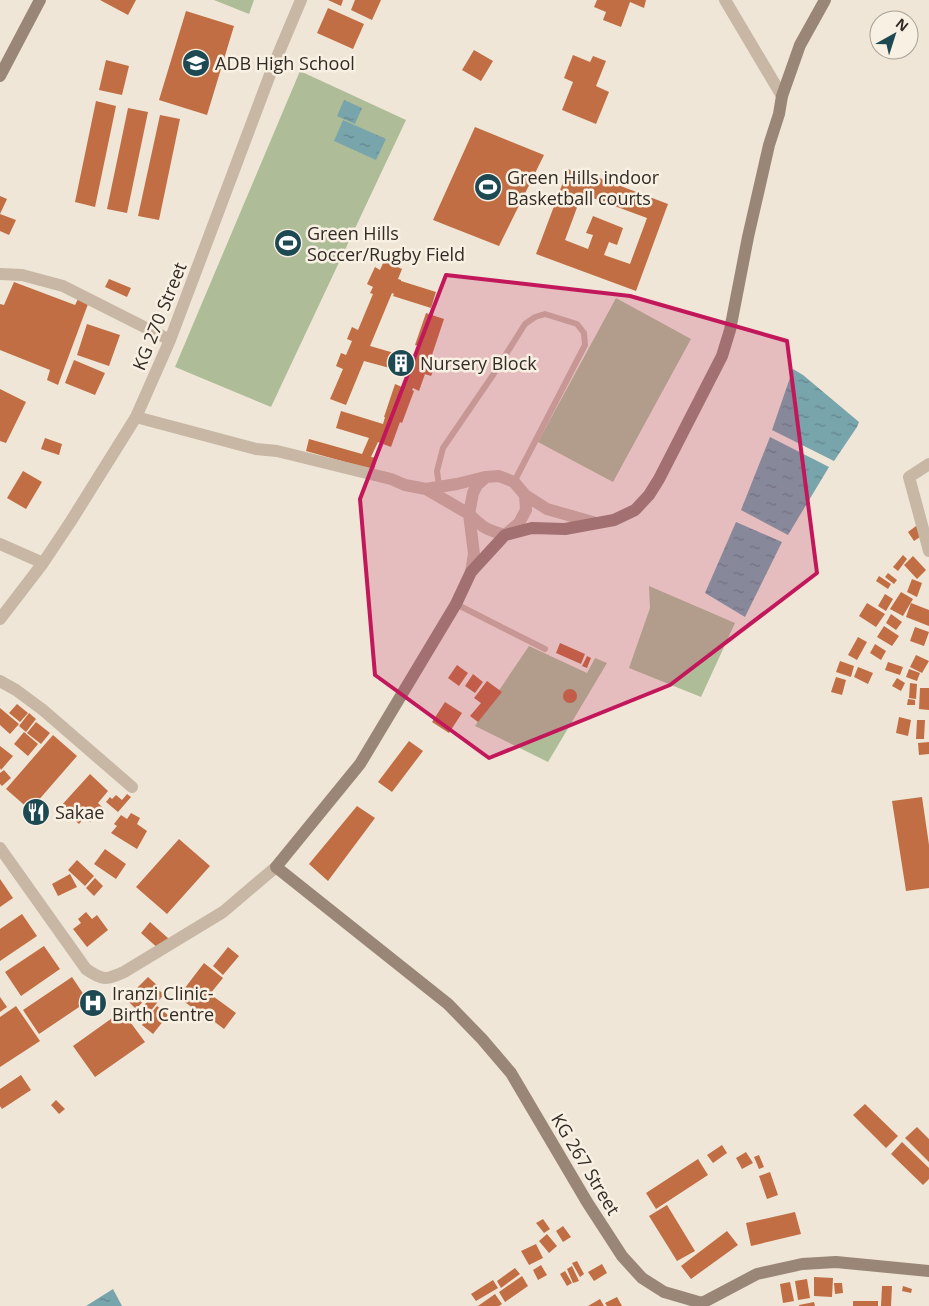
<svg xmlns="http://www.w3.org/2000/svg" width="929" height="1306" viewBox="0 0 929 1306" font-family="'Open Sans',sans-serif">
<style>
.grass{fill:#aebd98}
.water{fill:url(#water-ripples)}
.building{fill:#c16e44;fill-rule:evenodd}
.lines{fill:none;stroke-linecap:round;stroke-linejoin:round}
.lane{stroke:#c7b7a4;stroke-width:6}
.street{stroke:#c7b7a4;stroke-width:12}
.secondary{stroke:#9a8676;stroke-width:12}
.marked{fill:#c2185b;fill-opacity:0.2;stroke:#c2185b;stroke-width:4;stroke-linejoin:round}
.labels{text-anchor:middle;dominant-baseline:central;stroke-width:5;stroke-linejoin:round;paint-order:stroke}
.poi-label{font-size:18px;fill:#322b25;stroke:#f8f0e3;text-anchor:start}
.street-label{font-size:18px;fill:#322b25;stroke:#f8f0e3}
</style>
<defs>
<pattern id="water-ripples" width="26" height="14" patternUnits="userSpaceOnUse" patternTransform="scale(1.25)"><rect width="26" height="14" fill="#78a4ab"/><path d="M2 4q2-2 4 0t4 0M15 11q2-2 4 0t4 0" fill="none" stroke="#63868b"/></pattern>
</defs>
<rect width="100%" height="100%" fill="#efe6d7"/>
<path class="grass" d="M214 0H254L249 14Z
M300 71 406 120 271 407 175 367Z
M616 298 691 339 613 482 538 442Z
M649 586 735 623 701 697 629 668 650 608Z
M529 646 587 673 595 658 607 663 548 762 475 726Z"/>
<path class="water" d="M344 100 362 108 355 124 337 116Z
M343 120 386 139 376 160 334 141Z
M793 369 803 375 859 422 857 427 834 461 772 430Z
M770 437 829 467 788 535 741 510Z
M736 522 782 542 745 617 705 593Z
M113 1289 122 1306H86Z"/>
<path class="building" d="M100 0H136L128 15Z
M328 0H343L341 6Z
M355 0H381L372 20 351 10Z
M597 0H646L644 8 630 2 621 27 603 20 606 12 594 7Z
M328 8 364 24 353 49 317 33Z
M186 11 234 26 207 115 159 100Z
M474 50 493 61 481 81 462 70Z
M573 55 590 62 593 56 606 61 596 86 609 92 596 124 562 110 573 82 564 78Z
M106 60 129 66 122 95 99 90Z
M96 101 116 106 95 207 75 202Z
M128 108 148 112 127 213 107 209Z
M160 115 180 119 159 220 138 216Z
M475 127 544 155 499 246 433 220Z
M568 169 589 177V174L668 204 636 291 536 254ZM582 194 647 218 630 264 604 255 609 242 617 245 623 228 593 216 586 233 593 235 588 249 565 240Z
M0 196 7 199 0 214 16 220 9 235 0 231Z
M384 261 402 269 398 279 401 280V281L436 292 431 308 393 296 394 294 392 293 370 346 415 359 419 346 415 345 426 313 444 319 428 367 434 369 431 376 425 374 419 391 413 388 412 390 414 391 402 423 400 422 391 447 378 442 371 457 377 458 374 470 306 451 309 439 362 454 369 438 336 428 341 411 383 424 385 417H384L395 384 402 387 408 373 364 361 346 405 330 399 343 369 336 366 341 353 346 355 352 341 347 339 352 327 358 330 373 294 370 293 373 287 367 284 375 267 380 270Z
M109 279 131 288 127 297 105 287Z
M14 282 75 305 78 299 88 304 58 385 47 380 50 370 0 350V304L4 305Z
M87 324 120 335 109 366 77 355Z
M74 360 105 373 95 395 65 383Z
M0 389 26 402 6 443 0 441Z
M45 438 62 444 59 455 41 449Z
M23 471 42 482 26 509 7 498Z
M916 526 923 535 914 541 908 532Z
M903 555 907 559 898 571 893 567Z
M913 556 926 570 917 579 904 565Z
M888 573 897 580 894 584 885 577Z
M879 576 891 584 888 589 876 581Z
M912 579 922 583 917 597 907 592Z
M901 592 913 599 903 616 890 609Z
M885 594 893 599 886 611 878 606Z
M867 603 885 614 876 627 859 616Z
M911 603 929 610V626L906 617Z
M891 614 902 622 896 630 886 623Z
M884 626 899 636 892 646 877 637Z
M915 627 929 632 924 646 910 641Z
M858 637 867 642 857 660 848 655Z
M560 643 585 654 581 664 556 653Z
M875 644 886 651 881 660 870 653Z
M916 655 929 661 922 673 910 667Z
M587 656 591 658 587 668 582 666Z
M840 661 854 666 851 677 836 672Z
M888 662 903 667 900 675 885 670Z
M457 665 468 673 459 686 448 678Z
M858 667 873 673 868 684 854 677Z
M909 669 920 673 917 681 906 677Z
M473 674 483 682 475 693 465 686Z
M836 677 846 680 842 695 831 692Z
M897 678 905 683 901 691 892 686Z
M487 681 502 692 478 722 470 716 481 703 474 698Z
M910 683 917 684 916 699 909 698Z
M920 688H929V710L919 709Z
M563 696a7 7 0 1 1 14 0a7 7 0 1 1-14 0Z
M908 699 915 700V705H907Z
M445 702 462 713 449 733 432 722Z
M17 704 28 713 20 722 9 713Z
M0 708 19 724 10 734 0 725Z
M29 713 36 719 26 732 19 726Z
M899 717 911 720 908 736 896 733Z
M917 720H925L924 739H916Z
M36 722 50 733 41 744 27 733Z
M24 732 38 744 28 756 14 744Z
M53 735 77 756 30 810 6 789Z
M409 741 423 751 392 792 378 782Z
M929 742V754L919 755 918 743Z
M0 746 13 756 1 770 0 768Z
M4 770 11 778 2 786 0 784V773Z
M90 774 108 791 98 803 103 808 90 822 85 817 79 824 60 807Z
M127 794 131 797 118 812 106 802 110 797 112 799 116 795 122 800Z
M922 797 929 845V888L906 891 892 801Z
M357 806 375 818 328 881 309 864Z
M131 813 140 818 137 824 147 831 137 849 111 833 117 826 114 824 121 815 127 819Z
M179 839 210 866 167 914 136 887Z
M105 849 126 864 116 879 94 864Z
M77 860 94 876 85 886 68 870Z
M70 874 77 887 58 896 52 884Z
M95 878 103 886 94 896 86 888Z
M0 879 13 898 0 907Z
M86 912 92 919 97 915 108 930 87 947 73 929 81 923 78 919Z
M22 914 37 936 0 961V929Z
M150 922 169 939 160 950 141 933Z
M44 946 60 969 21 996 5 972Z
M228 947 239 956 223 975 213 966Z
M204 963 223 978 210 994 236 1013 224 1029 199 1010 197 1011 178 997Z
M72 977 88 1001 39 1034 23 1010Z
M148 977 158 986 136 1009 126 999Z
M157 989 164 994 142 1022 135 1017Z
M0 997 7 1007 0 1012Z
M16 1006 40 1041 0 1067V1017Z
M157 1006 168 1015 153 1034 142 1025Z
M122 1011 145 1042 95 1077 73 1046Z
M21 1075 31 1090 2 1109 0 1106V1089Z
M56 1100 65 1109 59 1114 51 1105Z
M865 1104 898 1136 886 1148 853 1115Z
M917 1127 929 1139V1162L905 1138Z
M902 1142 929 1168V1179L923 1185 891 1154Z
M722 1145 727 1153 713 1163 707 1155Z
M746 1152 753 1163 742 1169 736 1158Z
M759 1155 764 1167 759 1169 754 1157Z
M698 1159 708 1175 656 1209 646 1193Z
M770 1172 778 1195 767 1199 759 1176Z
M667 1205 695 1251 677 1261 649 1216Z
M795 1212 801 1234 751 1246 746 1223Z
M543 1219 550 1229 544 1233 536 1223Z
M563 1226 571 1237 563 1242 556 1231Z
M727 1231 738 1245 691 1279 681 1266Z
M547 1234 557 1246 549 1253 539 1241Z
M536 1244 543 1258 529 1265 521 1251Z
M577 1261 584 1274 580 1277 572 1263Z
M602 1264 607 1273 594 1281 588 1272Z
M541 1265 547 1275 538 1280 533 1270Z
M572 1266 579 1281 573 1283 567 1269Z
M515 1268 520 1274 501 1288 497 1281Z
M565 1271 572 1283 567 1286 560 1274Z
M522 1276 528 1286 505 1302 499 1292Z
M814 1277 833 1278 832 1297 814 1296Z
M807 1279 810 1298 798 1300 795 1281Z
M493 1280 498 1288 476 1301 471 1294Z
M790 1282 794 1301 783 1303 780 1284Z
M834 1283H842L843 1293 835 1294Z
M882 1286H892L891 1306H881Z
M903 1286 912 1289 911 1293 902 1291Z
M495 1294 502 1304 499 1306H478Z
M617 1297 622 1306H607L605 1303Z
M600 1299 604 1306H588Z
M853 1301H878V1306H853Z
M814 1302 815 1306H799V1305Z"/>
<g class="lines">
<path class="lane" d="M439 486 437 471 443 448 493 375 525 324 535 317 545 314 577 324 584 333 585 345 514 482
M456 604 545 649"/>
<path class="street" d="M725 0 782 96
M0 274 22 275 63 286 170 340
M136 417 256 449 277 451 391 479 405 485 426 489 469 514 474 554 471 572
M929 464 909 477 929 551
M426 489 457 484 485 477
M525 495 526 510 519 523 505 535C487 530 483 528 469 514L473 493 477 485 486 477 499 476 514 482 525 495 547 509 596 523
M0 544 43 563
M0 619 43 563 71 521 136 417 170 340 274 64 301 0
M0 681 16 690 43 710 132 787
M0 848 86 969C103 981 106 980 124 972L223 912 276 867"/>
<path class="secondary" d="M825 0 800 45 782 96 779 114 769 145 748 237 730 330 722 356 659 479 649 495 635 510 614 520 565 529 532 528 505 535 471 572 456 604 360 764 276 867 448 1004 482 1039 511 1073 587 1202 622 1256 642 1278 664 1292 702 1303 757 1274 802 1264 836 1262 929 1271
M0 76 40 0"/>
</g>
<path class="marked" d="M446 275 630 296 787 341 817 573 670 685 489 758 375 675 360 499Z"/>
<defs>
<g id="school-disc" transform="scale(1.4375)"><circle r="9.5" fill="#1d4952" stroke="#f8f0e3"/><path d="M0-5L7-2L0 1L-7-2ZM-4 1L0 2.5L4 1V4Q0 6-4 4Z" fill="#fff"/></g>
<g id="stadium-disc" transform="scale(1.4375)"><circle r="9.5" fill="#1d4952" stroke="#f8f0e3"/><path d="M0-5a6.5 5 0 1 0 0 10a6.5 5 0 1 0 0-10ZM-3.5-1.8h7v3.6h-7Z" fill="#fff"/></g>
<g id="building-disc" transform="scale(1.4375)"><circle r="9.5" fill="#1d4952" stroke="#f8f0e3"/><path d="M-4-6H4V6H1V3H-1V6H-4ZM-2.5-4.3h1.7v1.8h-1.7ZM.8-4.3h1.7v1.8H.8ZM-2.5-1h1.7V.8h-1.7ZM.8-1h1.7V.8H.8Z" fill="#fff"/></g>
<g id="restaurant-disc" transform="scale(1.4375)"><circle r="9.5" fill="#1d4952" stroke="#f8f0e3"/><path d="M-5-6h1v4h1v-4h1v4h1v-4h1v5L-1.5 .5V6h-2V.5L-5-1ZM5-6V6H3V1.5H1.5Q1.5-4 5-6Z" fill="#fff"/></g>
<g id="hospital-disc" transform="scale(1.4375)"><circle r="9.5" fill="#1d4952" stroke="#f8f0e3"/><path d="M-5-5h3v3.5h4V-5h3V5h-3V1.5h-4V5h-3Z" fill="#fff"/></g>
</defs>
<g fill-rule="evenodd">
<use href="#school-disc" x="196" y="63"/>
<use href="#stadium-disc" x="488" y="187"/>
<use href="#stadium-disc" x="288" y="243"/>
<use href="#building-disc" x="401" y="363"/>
<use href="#restaurant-disc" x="36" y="812"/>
<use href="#hospital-disc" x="93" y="1003"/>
</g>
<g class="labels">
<g class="poi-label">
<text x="215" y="63">ADB High School</text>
<text x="507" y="177">Green Hills indoor<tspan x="507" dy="21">Basketball courts</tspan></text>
<text x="307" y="233">Green Hills<tspan x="307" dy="21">Soccer/Rugby Field</tspan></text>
<text x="420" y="363">Nursery Block</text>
<text x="55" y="812">Sakae</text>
<text x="112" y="993">Iranzi Clinic-<tspan x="112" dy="21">Birth Centre</tspan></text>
</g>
<g class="street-label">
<text transform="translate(159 316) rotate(-68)">KG 270 Street</text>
<text transform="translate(586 1164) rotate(59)">KG 267 Street</text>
</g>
</g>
<g transform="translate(894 35) rotate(39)"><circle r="24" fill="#f8f0e3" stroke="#a9a197"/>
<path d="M0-4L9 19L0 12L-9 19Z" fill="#1d4952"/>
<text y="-8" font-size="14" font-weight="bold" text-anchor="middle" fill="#322b25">N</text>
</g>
</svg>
